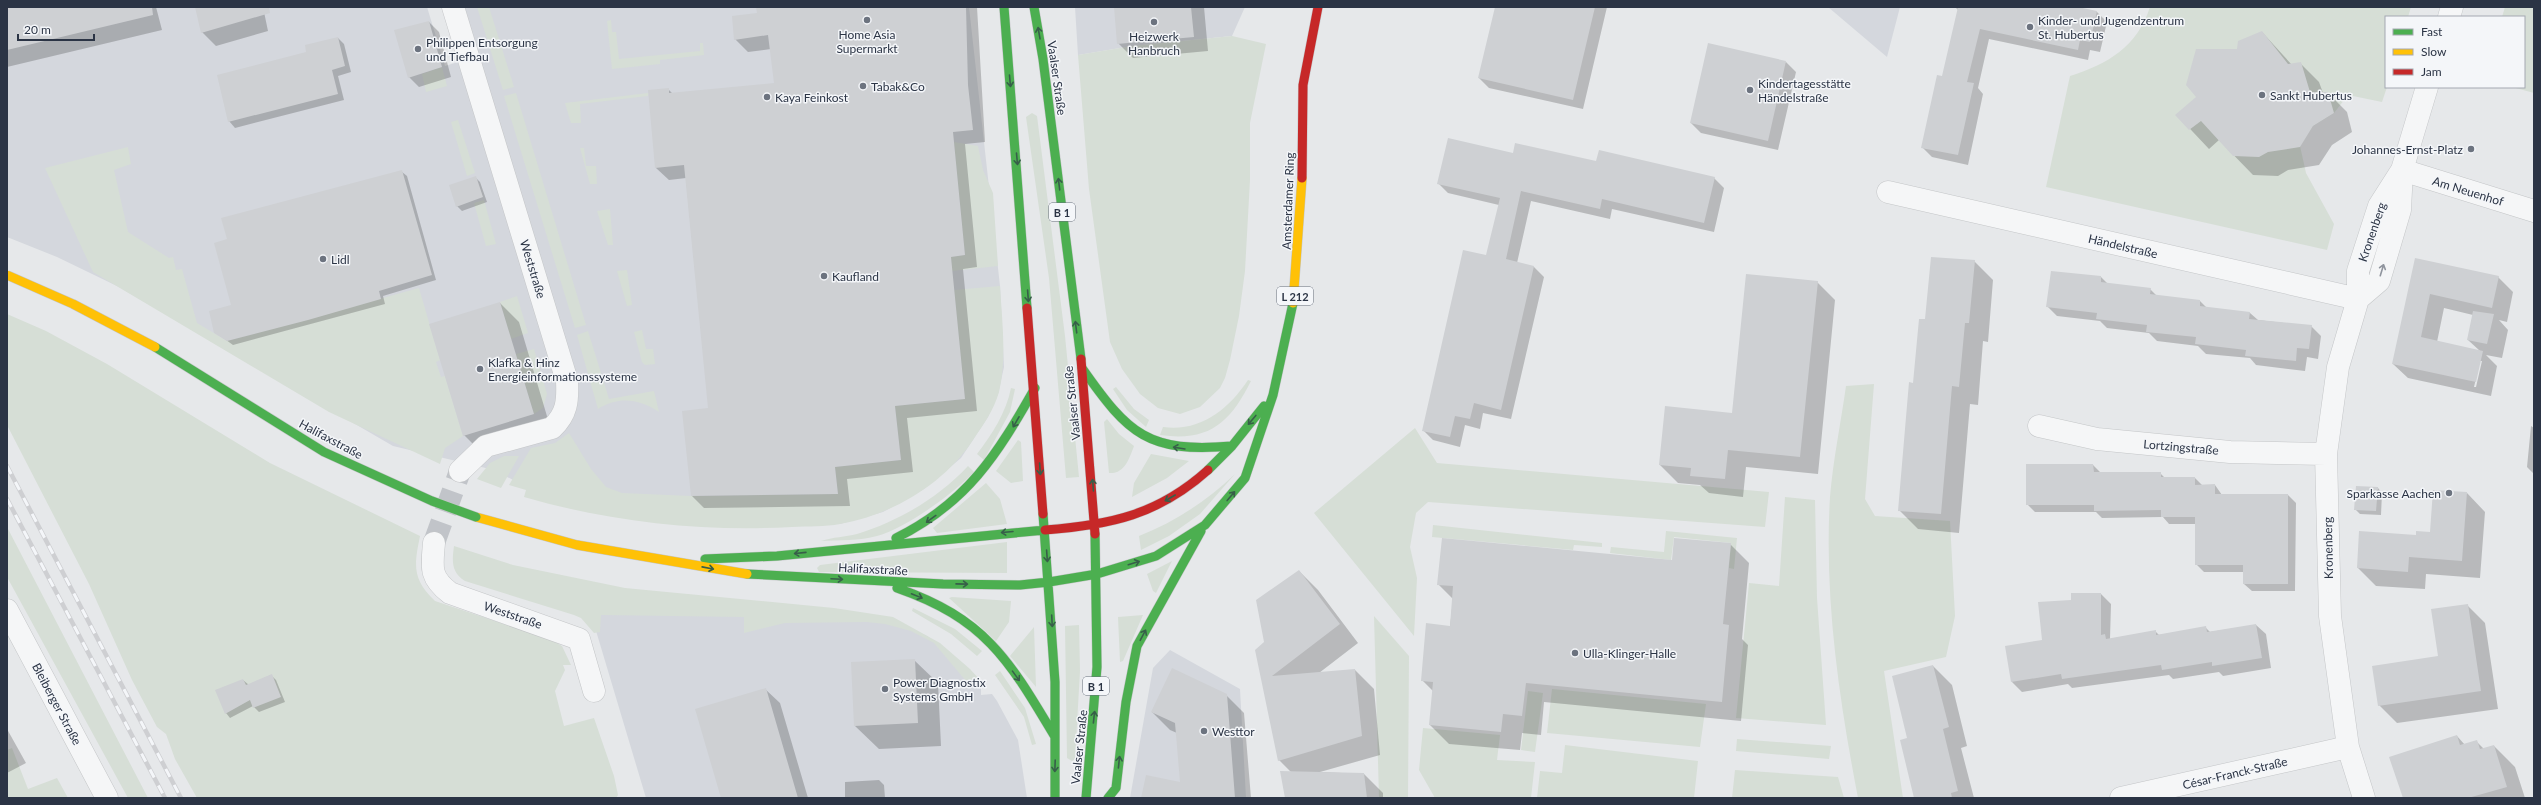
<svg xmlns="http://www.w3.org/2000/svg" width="2541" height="805" viewBox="0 0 2541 805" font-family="Lato,sans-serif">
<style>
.built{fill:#d4d7dd}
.green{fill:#d6ded6}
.shadow{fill:#0003;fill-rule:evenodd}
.building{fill:#ced0d3}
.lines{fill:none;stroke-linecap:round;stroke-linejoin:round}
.street-tunnel{stroke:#c1c4c9;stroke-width:22;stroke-dasharray:22 11;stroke-linecap:butt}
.street-casing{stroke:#c4c6c8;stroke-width:23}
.fast-casing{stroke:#c4c6c8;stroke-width:10}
.slow-casing{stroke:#c4c6c8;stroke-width:10}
.jam-casing{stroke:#c4c6c8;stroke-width:10}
.street{stroke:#f5f6f7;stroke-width:22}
.fast{stroke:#4caf50;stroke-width:9}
.slow{stroke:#ffc107;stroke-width:9}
.jam{stroke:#c62828;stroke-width:9}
.rail-casing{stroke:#cecfd2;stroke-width:4.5}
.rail{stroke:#f4f6f9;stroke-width:3;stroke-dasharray:9;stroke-linecap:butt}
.fast-bridge-casing{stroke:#c4c6c8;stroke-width:10;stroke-linecap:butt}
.slow-bridge-casing{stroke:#c4c6c8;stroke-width:10;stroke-linecap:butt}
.fast-bridge{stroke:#4caf50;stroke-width:9}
.slow-bridge{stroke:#ffc107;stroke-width:9}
.oneway{stroke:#375f49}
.oneway2{stroke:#90959e}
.poi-dot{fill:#6c737f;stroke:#f4f6f9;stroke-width:1.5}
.labels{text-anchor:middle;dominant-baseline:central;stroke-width:3;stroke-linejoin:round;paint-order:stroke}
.shield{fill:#f4f6f9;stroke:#676e7b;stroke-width:1}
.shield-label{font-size:11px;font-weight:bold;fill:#2b3445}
.poi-label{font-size:12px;fill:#2b3445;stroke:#f4f6f9;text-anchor:start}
.street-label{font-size:12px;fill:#2b3445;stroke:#f4f6f9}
</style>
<rect width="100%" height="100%" fill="#e6e8ea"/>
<path class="built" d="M7 7H427L445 66 471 58 461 7H969L1000 286 1004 367 998 394 988 417 961 458 924 489 883 512 840 524 515 481 494 470 393 446 119 287 57 257 7 237Z
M1075 7H1245L1232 36 1132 46 1078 55Z
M1828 7H1900L1887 57Z
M588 604 887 619 927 636 981 681V695L992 694 997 701 1018 740 1027 798H646Z
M1170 650 1240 689 1246 798H1130L1153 668Z"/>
<path class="green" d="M477 7H489L514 87 503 90Z
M2150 7H2411L2408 17H2386L2387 87 2382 102 2348 95 2334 113 2313 126 2300 146 2306 173 2334 224 2327 250 2046 187 2070 76C2108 64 2137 47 2150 7Z
M2505 7H2534V93L2512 87H2524V17H2502Z
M611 20 612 32H616L619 59 700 51V43H703L704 55 660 60V64L612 69 607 21Z
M1232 36 1266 44 1250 123V180L1245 271 1239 316 1230 360 1225 378 1220 388 1200 407 1180 414 1158 408 1140 394 1122 369 1110 342 1089 189 1078 55 1132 46Z
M442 67 447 86 426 92 422 74Z
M516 93 586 325 575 328 504 96Z
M648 93V96L580 104 581 123H571L565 103Z
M1032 113 1037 116 1065 336 1079 477 1066 478 1049 278 1026 117Z
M458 120 475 173 467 176 451 122Z
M954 142 978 146 983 170 993 193 998 266 952 271 951 257 965 255Z
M128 147 131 164 114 170 128 232 169 258 173 257 176 270 182 269 197 323 227 341 419 288 440 360 436 362 441 377 445 376 463 436 445 448 440 464 329 412 93 272 45 168Z
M580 148H584L586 166H596L597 184H590Z
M484 200 496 244 486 246 474 203Z
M610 209 613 245H608L597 211Z
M627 270 632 305 627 306 617 271Z
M1000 286C1002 321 1007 358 999 392 994 410 983 425 973 440 944 484 892 515 840 524 825 527 808 526 792 527 702 532 610 522 524 497L526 490 509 485 531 448 555 443 569 433 591 469 606 487 622 493 691 496 838 494 835 467 901 460 895 406 965 399 954 290Z
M517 296 528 333 511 339 500 302Z
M7 314 46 331 107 364 270 463 420 536C414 566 412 579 435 601L552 640 562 646 571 665H563L565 670 555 691 564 726 594 718 614 776 618 795 616 798H197L175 759 166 734 157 727 132 680 89 584 7 425Z
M642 330 646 349H653L655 364 645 365 642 362 634 332Z
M588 331 609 399 654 391 659 412C639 399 619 396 598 409L577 335Z
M534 349 547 394 543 408 534 414 516 354Z
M1248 380 1251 381C1230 423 1209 442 1160 435L1163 427C1200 432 1228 410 1248 380Z
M1874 384 1865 499 1875 516 1950 521 1955 616 1946 657 1884 671 1903 798H1858C1839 699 1824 598 1830 497 1833 460 1841 422 1846 386Z
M1116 387 1134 409 1149 420 1146 427 1127 410 1113 389Z
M1011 388 1015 389 1010 412 984 460 977 454C992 434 1006 413 1011 388Z
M1107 419 1119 434 1134 446C1129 459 1125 474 1109 473L1104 422Z
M1415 428 1437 463 1769 492 1765 527 1428 502 1416 513 1410 547 1417 578 1414 636 1314 513Z
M1018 440 1021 442 1023 481 1011 483 996 471Z
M1151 454 1189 461 1167 478 1132 497 1134 483Z
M504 456H519L501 488 477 479 490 463Z
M968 466 974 472C953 494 906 528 877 536 860 541 839 540 821 541 833 537 845 537 857 534 899 521 938 498 968 466Z
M1235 474 1200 514 1169 536 1141 550 1139 536C1175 522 1208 500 1235 474Z
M986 483 1000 499 1007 524 937 533 933 528Z
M1785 497 1815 500 1817 598 1826 725 1736 718 1749 583 1779 586Z
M1433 525 1602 543V547L1574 545 1573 550 1563 549 1432 537Z
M7 527 148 798H128L7 577Z
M1666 531 1737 538 1734 569 1729 568 1731 543 1674 537 1671 560 1610 553 1611 547 1664 552Z
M1007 542V573L819 572 817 568 820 565Z
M454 546 513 565 625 588 834 608 893 617 940 643 970 669 981 681H966L934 643 911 631 885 624 867 622 785 623 744 633V617L601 615 600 632 594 633 581 618 574 615 465 581C451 572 452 561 454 546Z
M1172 561 1156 593 1153 591 1147 574Z
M952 597 1011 601 1009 622 996 641 949 598Z
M913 608 955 629 982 651 977 656 951 634 912 611Z
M1143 615 1123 661 1120 662 1118 617Z
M1374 616 1409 656 1408 798H1379Z
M1079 625 1080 671 1075 759 1072 761 1067 758 1065 626Z
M1034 627 1036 687 1010 656Z
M1000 671 1025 708 1036 744 1032 745 1024 717 995 675Z
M1552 689 1706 704 1700 747 1547 733Z
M1528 691 1543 693 1535 752 1521 750Z
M1423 728 1500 735 1497 760 1535 762 1531 798H1435L1419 770Z
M1737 739 1831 746 1829 759 1736 751Z
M1565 745 1698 761 1694 798H1537L1540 771 1562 773Z
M12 748 28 789 57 778 68 798H7V750Z
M1735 770 1838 777 1844 798H1732Z"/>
<path class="shadow" d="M7 7H156L162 30 7 67Z
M196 7H263L268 31 216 46 202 32Z
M757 7H977L985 142 965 144 977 267 963 269 977 411 907 418 913 472 847 479 850 506 704 508 692 496 709 409 686 178 669 180 656 168 668 89 673 94 775 84 771 49 748 52 735 39 758 14Z
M1115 7H1204L1208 51 1133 58 1118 43Z
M1496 7H1607L1583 109 1489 88 1479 78Z
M1955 7H2074L2097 12 2107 22 2100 52 2090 50 2088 60 1989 39 1978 88 1983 94 1968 165 1932 157 1922 147 1943 77 1959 11Z
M429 22 439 32 451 77 419 87 409 77Z
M2262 32 2292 65 2300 63 2319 82 2323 93H2328L2347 112 2352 132 2332 145 2319 165 2288 170 2278 176 2253 175 2219 140 2209 149 2177 115 2198 98 2238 50Z
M338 38 344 44 351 72 338 76 344 100 235 128 229 121 308 53Z
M1786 62 1796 72 1778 150 1701 133 1691 123Z
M1514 154 1597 162 1714 178 1724 188 1714 232 1612 209 1610 219 1531 201 1517 263 1534 267 1544 277 1511 419 1483 413 1480 429 1465 425 1460 447 1433 440 1423 430 1487 256 1499 205 1448 193 1438 183Z
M402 172 407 176 436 280 383 296 385 304 233 345 215 332 232 306 228 240Z
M475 177 480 182 487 202 462 211 457 206Z
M2416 259 2498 277 2513 292 2507 322 2499 320 2508 330 2502 358 2486 355 2497 366 2491 396 2408 378 2393 364ZM2444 308 2473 315 2468 340 2480 351 2437 342ZM2480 361H2482L2476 387H2474Z
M1974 261 1993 280 1988 342 1983 341 1978 405 1970 404 1959 533 1918 529 1899 510 1914 384 1926 320Z
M2101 277 2108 284 2150 289 2157 296 2200 301 2207 308 2250 313 2258 320 2311 326 2321 336 2318 359 2307 357 2305 371 2256 365 2250 358 2206 354 2198 346 2157 341 2149 333 2107 328 2100 321 2057 316 2047 306Z
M1817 282 1835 300 1818 474 1746 467 1743 497 1709 493 1700 485 1678 483 1660 465 1733 414Z
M500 303 519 322 552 433 483 454 464 435Z
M2531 426 2534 428V474L2527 467Z
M2093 465 2100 472 2160 473 2165 478H2195L2203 486 2215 485 2222 495H2288L2296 503 2295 591H2252L2244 584V572H2204L2196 564V524H2169L2163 517 2102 518 2096 512H2035L2027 504Z
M2378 488 2382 493 2381 515 2360 514 2355 509Z
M2467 493 2485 512 2480 578 2426 574 2425 589 2376 586 2358 568 2417 536 2431 533Z
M1730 544 1749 563 1742 639 1748 645 1741 721 1544 702 1541 735 1522 733 1520 750 1449 744 1430 725 1433 691 1422 680 1450 627 1453 599 1438 584 1672 561Z
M1299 571 1318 590 1358 643 1319 673 1355 670 1374 689 1380 755 1320 772 1364 774 1383 793V798H1286L1291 772 1279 760 1266 643Z
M2072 594H2101L2111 604 2110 639 2155 631 2159 635 2206 628 2210 632 2256 625 2266 634 2271 668 2223 676 2219 672 2173 679 2169 675 2072 688 2068 684 2022 692 2012 682 2006 647 2043 641 2072 601Z
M2467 605 2485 623 2498 709 2397 723 2379 705 2439 657Z
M914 660 938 683 941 746 879 749 855 726Z
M1933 666 1952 685 1967 746 1961 748 1974 798H1915L1908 739Z
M271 675 276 680 285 702 259 712 253 706 230 718 226 713 243 680 249 685Z
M765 689 780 703 808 798H722Z
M1226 695 1244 713 1251 798H1142L1181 784 1177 733 1170 730 1152 712Z
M7 729 26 763 7 773Z
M2457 736 2465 745 2477 742 2484 749 2494 746 2515 767 2525 798H2404Z
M879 780 884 785 885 798H845V782Z"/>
<path class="building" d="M7 7H152L153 15 7 50Z
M195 7H269L270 13 201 33Z
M756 7H966L968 85 973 130 953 132 965 255 951 257 965 399 895 406 901 460 835 467 838 494 691 496 682 411 708 408 684 165 655 168 648 90 669 88V93L774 83 768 35 734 40 732 16 757 13Z
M1114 7H1191L1194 37 1117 44Z
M1495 7H1595L1573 100 1478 78Z
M1958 7H2078L2097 11 2090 42 2080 40 2078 50 1980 29 1967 82 1974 83 1958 155 1921 148 1937 75 1942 76Z
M429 21 442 67 408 78 394 30Z
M2262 31 2288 64 2301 62 2310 92H2328L2334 113 2313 126 2300 147 2268 152 2259 157 2233 156 2201 121 2189 130 2175 115 2196 97 2186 85 2196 49H2237L2238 41Z
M338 37 345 66 332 70 338 94 228 122 217 75 306 52 305 45Z
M1708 43 1786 61 1768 141 1690 123Z
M1448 138 1513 153 1515 143 1596 161 1599 150 1715 177 1704 223 1602 199 1600 209 1521 191 1506 259 1534 266 1501 410 1474 403 1470 419 1455 416 1450 437 1422 431 1463 250 1486 255 1500 198 1437 184Z
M402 170 432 275 379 291 381 299 308 320 227 341 214 333 209 311 231 305 214 243 227 239 221 218Z
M476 176 483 197 456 207 449 185Z
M1931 257 1975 260 1969 323H1965L1959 387 1952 386 1941 514 1898 511 1909 382 1913 383 1919 319H1925Z
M2415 258 2499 276 2492 308 2430 294 2421 337 2483 351 2476 382 2392 364Z
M2051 271 2101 276V282L2151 288 2150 294 2200 300V306L2250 312 2249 319 2312 325 2309 349 2297 348 2296 361 2245 356 2246 350 2195 344 2196 337 2146 332 2147 325 2096 319 2097 313 2046 307Z
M1746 274 1818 281 1800 457 1728 450 1725 479 1690 476 1691 468 1659 465 1665 406 1732 413Z
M500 302 534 414 463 436 429 324Z
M2473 311 2494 314 2487 344 2467 340Z
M2026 464H2093L2094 472H2161V477H2195V485L2215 484V494H2288V584H2243V565H2195V517H2161V510L2094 511V505H2026Z
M2356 486 2378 487 2376 511 2354 510Z
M2433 490 2467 492 2462 561 2409 557 2408 572 2357 568 2359 531 2416 535V531L2430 532Z
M1442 538 1672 560 1674 538 1731 543 1723 624 1729 625 1722 702 1526 683 1522 716 1503 714 1501 732 1429 725 1433 682 1421 681 1426 623 1450 626 1453 586 1437 585Z
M1299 570 1340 624 1272 676 1355 669 1362 736 1278 761 1255 650 1264 642 1256 600Z
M2071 593H2101V635L2105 634 2106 639 2156 630V635L2206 626 2207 632 2256 624 2262 658 2212 666V662L2162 670 2161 665 2062 679 2061 674 2011 682 2005 646 2042 640 2038 602 2071 600Z
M2468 604 2481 691 2378 706 2372 666 2438 656 2431 609Z
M915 659 918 723 854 726 851 662Z
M1933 665 1949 727 1943 729 1958 791 1951 793 1952 798H1914L1900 740 1907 738 1892 676Z
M1172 668 1227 694 1235 798H1141L1146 775 1180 782 1175 723 1151 712Z
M272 674 281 697 253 708 250 700 225 714 215 690 243 679 246 685Z
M766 688 798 798H721L695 709Z
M2457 735 2460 745 2477 740 2480 749 2494 745 2507 787 2468 798H2403L2389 757Z
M1280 771 1364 773 1367 798H1285Z"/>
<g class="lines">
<path class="street-tunnel" d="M434 543 460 471"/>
<g class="street-casing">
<path id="street" d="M453 7 567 381C568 401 567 414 552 428L486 446 460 471
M2449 17 2452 7
M2402 170 2534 211
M1888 192 2358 299
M2358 299 2379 281 2400 210 2402 170 2427 87
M2039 426 2097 439 2230 452 2326 454
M434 543C432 567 429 577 450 593L579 639 594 691
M7 610 107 798
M2121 798 2348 747
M2364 798 2348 747 2330 616 2326 454 2338 367 2358 299V271L2379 206 2402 170"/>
</g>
<g class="fast-casing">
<path id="fast" d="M1004 7 1027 308
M1034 7 1043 59 1081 359
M1082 368C1129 435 1148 453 1232 446
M1208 470 1232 446 1264 406
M1043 514 1055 682V798
M896 538C967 503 997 455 1035 388
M705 559 777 556 1045 530
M747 574 943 584 1020 585 1049 582
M1049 582 1097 574 1156 556 1205 525 1245 478 1273 395 1293 303
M897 588C986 619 1009 660 1055 737
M1086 798 1097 667 1095 534
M1108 798 1116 788 1126 702 1137 646 1201 531"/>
</g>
<g class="slow-casing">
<path id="slow" d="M1293 303 1302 178
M476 517 577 545 747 574"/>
</g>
<g class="jam-casing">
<path id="jam" d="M1302 178 1303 85 1318 7
M1027 308 1043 514
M1081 359 1095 534
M1045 530C1110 525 1158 515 1208 470"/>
</g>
<use href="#street" class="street"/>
<use href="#fast" class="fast"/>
<use href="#slow" class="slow"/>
<use href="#jam" class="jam"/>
<g class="rail-casing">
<path id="rail" d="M7 466 181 798
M7 499 165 798"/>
</g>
<use href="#rail" class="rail"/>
<g class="fast-bridge-casing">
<path id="fast-bridge" d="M155 347 324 452 432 501 476 517"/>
</g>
<g class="slow-bridge-casing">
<path id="slow-bridge" d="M7 275 73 304 155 347"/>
</g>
<use href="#fast-bridge" class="fast-bridge"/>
<use href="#slow-bridge" class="slow-bridge"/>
</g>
<defs><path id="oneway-shaft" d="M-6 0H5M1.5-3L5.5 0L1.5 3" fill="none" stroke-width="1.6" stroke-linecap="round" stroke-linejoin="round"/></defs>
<g class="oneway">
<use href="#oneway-shaft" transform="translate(1039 33) rotate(-100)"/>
<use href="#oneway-shaft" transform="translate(1010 81) rotate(85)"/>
<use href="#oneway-shaft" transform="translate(1017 159) rotate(85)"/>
<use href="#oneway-shaft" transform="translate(1059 184) rotate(-97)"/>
<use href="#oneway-shaft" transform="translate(1028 296) rotate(86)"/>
<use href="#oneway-shaft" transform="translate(1076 327) rotate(-97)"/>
<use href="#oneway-shaft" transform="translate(1252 420) rotate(130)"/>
<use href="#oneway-shaft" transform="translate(1016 422) rotate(120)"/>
<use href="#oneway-shaft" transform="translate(1179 448) rotate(-171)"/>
<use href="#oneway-shaft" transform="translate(1040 469) rotate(86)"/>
<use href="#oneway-shaft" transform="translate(1093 485) rotate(-94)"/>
<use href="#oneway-shaft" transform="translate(1231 496) rotate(-50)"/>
<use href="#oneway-shaft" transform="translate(1170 498) rotate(150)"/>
<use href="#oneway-shaft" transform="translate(931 519) rotate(144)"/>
<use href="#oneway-shaft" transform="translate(1007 532) rotate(175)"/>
<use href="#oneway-shaft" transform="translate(800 553) rotate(174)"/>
<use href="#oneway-shaft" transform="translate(1047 556) rotate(86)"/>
<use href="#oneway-shaft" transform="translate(1134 563) rotate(-17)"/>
<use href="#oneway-shaft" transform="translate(708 568) rotate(11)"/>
<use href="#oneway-shaft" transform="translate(837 579) rotate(3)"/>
<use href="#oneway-shaft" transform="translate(962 584) rotate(1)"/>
<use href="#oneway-shaft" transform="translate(917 596) rotate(22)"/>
<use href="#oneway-shaft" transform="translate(1052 621) rotate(87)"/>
<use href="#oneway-shaft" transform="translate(1143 635) rotate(-62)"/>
<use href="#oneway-shaft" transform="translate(1016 676) rotate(54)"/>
<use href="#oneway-shaft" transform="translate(1094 717) rotate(-84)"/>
<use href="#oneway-shaft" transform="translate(1119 762) rotate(-84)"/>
<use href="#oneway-shaft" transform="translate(1055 766) rotate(92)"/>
</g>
<use class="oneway2" href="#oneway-shaft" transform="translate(2382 270) rotate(-73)"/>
<g class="poi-dot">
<circle cx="867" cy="20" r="4"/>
<circle cx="1154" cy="22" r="4"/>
<circle cx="2030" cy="27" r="4"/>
<circle cx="418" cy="49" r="4"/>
<circle cx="863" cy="86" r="4"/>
<circle cx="1750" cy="90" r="4"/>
<circle cx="2262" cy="95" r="4"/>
<circle cx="767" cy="97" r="4"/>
<circle cx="2471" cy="149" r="4"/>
<circle cx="323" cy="259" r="4"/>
<circle cx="824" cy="276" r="4"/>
<circle cx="480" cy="369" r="4"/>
<circle cx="2449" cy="493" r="4"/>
<circle cx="1575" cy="653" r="4"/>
<circle cx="885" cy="689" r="4"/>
<circle cx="1204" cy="731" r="4"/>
</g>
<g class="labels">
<g class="shield">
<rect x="1049" y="203" width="26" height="18" rx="3"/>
<rect x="1277" y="287" width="36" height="18" rx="3"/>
<rect x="1083" y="677" width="26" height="18" rx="3"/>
</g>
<g class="shield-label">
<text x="1062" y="212">B 1</text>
<text x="1295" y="296">L 212</text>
<text x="1096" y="686">B 1</text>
</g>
<g class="poi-label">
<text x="2038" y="20">Kinder- und Jugendzentrum<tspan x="2038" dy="14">St. Hubertus</tspan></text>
<text x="867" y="34" text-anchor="middle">Home Asia<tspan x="867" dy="14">Supermarkt</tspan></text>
<text x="1154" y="36" text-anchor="middle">Heizwerk<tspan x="1154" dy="14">Hanbruch</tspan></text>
<text x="426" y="42">Philippen Entsorgung<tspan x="426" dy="14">und Tiefbau</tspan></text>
<text x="1758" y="83">Kindertagesstätte<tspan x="1758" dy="14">Händelstraße</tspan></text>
<text x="871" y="86">Tabak&amp;Co</text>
<text x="2270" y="95">Sankt Hubertus</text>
<text x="775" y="97">Kaya Feinkost</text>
<text x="2463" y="149" text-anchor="end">Johannes-Ernst-Platz</text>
<text x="331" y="259">Lidl</text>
<text x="832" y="276">Kaufland</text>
<text x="488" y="362">Klafka &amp; Hinz<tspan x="488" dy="14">Energieinformationssysteme</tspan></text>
<text x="2441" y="493" text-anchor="end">Sparkasse Aachen</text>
<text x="1583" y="653">Ulla-Klinger-Halle</text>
<text x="893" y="682">Power Diagnostix<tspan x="893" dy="14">Systems GmbH</tspan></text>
<text x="1212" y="731">Westtor</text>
</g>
<g class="street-label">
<text transform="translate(1057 78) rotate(82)">Vaalser Straße</text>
<text transform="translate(2468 191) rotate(17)">Am Neuenhof</text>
<text transform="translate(1288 201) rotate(-88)">Amsterdamer Ring</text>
<text transform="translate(2372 232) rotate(-71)">Kronenberg</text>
<text transform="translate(2123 246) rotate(13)">Händelstraße</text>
<text transform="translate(533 269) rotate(73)">Weststraße</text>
<text transform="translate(1072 403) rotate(-96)">Vaalser Straße</text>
<text transform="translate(331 439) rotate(28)">Halifaxstraße</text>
<text transform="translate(2181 447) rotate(5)">Lortzingstraße</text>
<text transform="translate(2328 548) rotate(-91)">Kronenberg</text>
<text transform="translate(873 569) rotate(3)">Halifaxstraße</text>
<text transform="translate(513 615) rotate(19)">Weststraße</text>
<text transform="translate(57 704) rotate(62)">Bleiberger Straße</text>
<text transform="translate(1079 747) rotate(-84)">Vaalser Straße</text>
<text transform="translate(2235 773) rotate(-13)">César-Franck-Straße</text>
</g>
</g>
<rect width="2541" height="805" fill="none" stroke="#2b3445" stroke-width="16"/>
<rect x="2385" y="16" width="140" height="72" fill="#f4f6f9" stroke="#a4a8b1"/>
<rect x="2393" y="29" width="20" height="6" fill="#4caf50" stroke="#a4a8b1"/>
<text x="2421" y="36" font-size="12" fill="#2b3445">Fast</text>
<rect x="2393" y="49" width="20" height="6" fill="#ffc107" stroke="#a4a8b1"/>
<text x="2421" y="56" font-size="12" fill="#2b3445">Slow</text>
<rect x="2393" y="69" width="20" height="6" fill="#c62828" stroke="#a4a8b1"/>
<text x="2421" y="76" font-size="12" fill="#2b3445">Jam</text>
<path d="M18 34v6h76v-6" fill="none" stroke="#2b3445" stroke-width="2"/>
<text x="24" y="34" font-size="12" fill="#2b3445" stroke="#f4f6f9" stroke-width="3" paint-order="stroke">20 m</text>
</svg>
